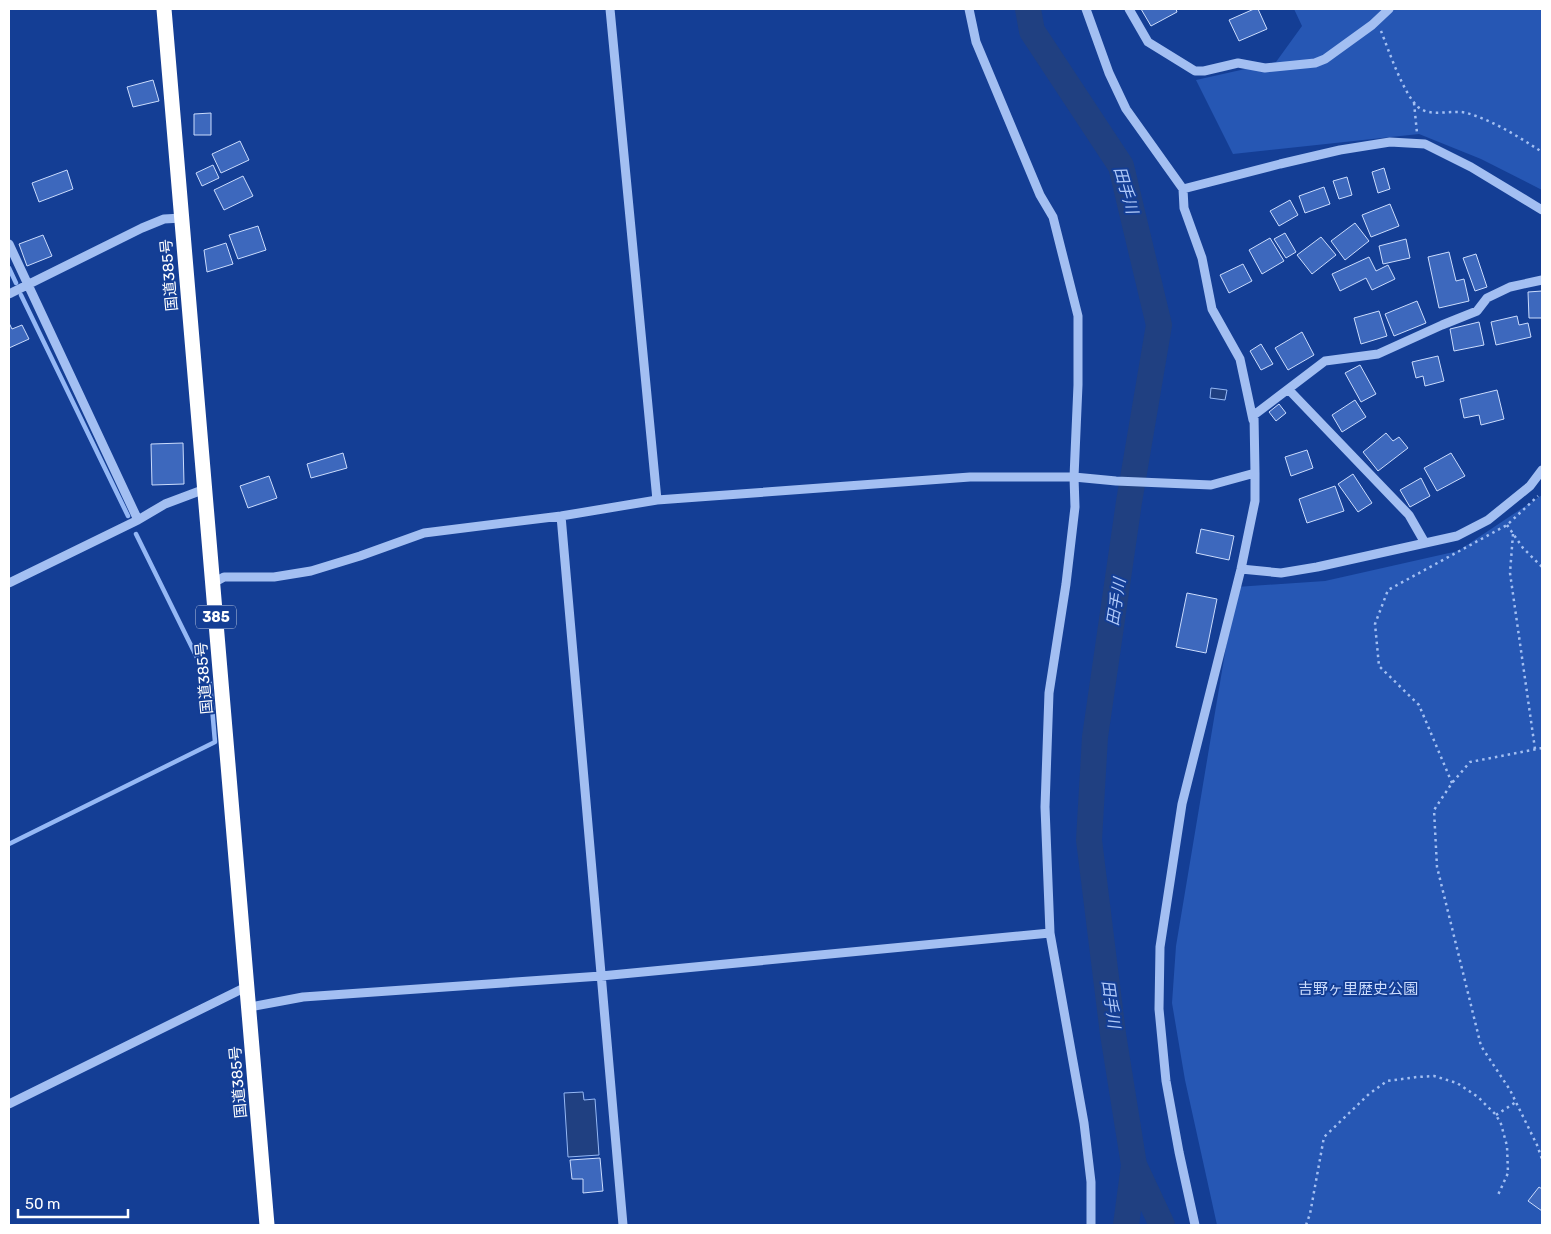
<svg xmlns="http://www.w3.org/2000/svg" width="1551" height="1234" viewBox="0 0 1551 1234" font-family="Rubik,'Noto Sans JP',sans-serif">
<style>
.green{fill:#2657b4}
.water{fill:#204081;stroke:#95b8f5}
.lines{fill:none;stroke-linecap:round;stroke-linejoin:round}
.stream{stroke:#95b8f5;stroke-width:4.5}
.river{stroke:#204081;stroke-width:26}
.building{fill:#3d68bd;stroke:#cbdcfd}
.path{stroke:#a3bff2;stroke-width:2.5;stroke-dasharray:2.5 4;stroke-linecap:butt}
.minor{stroke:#a3bff2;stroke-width:9}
.highway{stroke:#fff;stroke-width:15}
.labels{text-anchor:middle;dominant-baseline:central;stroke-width:4;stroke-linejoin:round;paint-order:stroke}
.shield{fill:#143e95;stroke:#b8c5df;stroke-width:1}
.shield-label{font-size:14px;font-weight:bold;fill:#fff}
.street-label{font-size:15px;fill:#fff;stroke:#143e95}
.park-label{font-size:15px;fill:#cbdcfd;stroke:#143e95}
.water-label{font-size:16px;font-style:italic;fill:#b0c9f9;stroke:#143e95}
</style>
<rect width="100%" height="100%" fill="#143e95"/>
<path class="green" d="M1294 9H1542V190L1481 159 1419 134 1233 154 1196 80 1276 62 1302 26Z
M1542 495V1225H1217L1185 1080 1172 1003 1176 946 1236 587 1325 581 1458 551Z"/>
<path class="water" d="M1211 388 1227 390 1225 400 1210 398Z
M583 1092 584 1100 595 1099 599 1155 568 1157 564 1093Z"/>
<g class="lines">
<path class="stream" d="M9 268 16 283
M21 295 128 516
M9 844 215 742 210 684 136 534"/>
<path class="river" d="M1028 9 1032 31 1121 166 1159 325 1129 502 1095 737 1089 840 1113 1034 1134 1165 1126 1225
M1134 1165 1162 1225"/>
</g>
<path class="building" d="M1141 9H1176L1177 12 1151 26Z
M1254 9H1258L1267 29 1239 41 1229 20Z
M153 80 159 101 133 107 127 87Z
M211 113V135H194V114Z
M240 141 249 160 221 173 212 154Z
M213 165 219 178 202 186 196 173Z
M1384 168 1390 189 1378 193 1372 172Z
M67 170 73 189 39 202 32 183Z
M243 176 253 196 224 210 214 190Z
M1347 177 1352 195 1339 199 1333 181Z
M1324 187 1330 204 1305 213 1299 196Z
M1290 200 1298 215 1279 226 1270 211Z
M1390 204 1399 226 1371 237 1362 215Z
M1355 223 1369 241 1345 260 1331 241Z
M258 226 266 250 238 259 229 235Z
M1285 233 1296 252 1286 258 1274 239Z
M43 235 52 256 27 266 19 244Z
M1321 237 1336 255 1312 274 1297 255Z
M1270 238 1284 261 1262 274 1249 250Z
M1406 239 1410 258 1383 264 1379 246Z
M226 243 233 264 207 272 204 250Z
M1449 252 1456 281 1464 279 1469 301 1439 308 1428 257Z
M1476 254 1487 287 1475 291 1463 258Z
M1369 257 1376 271 1388 265 1395 279 1372 290 1366 278 1340 291 1332 274Z
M1243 264 1252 281 1229 293 1220 275Z
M1542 291V318H1529L1528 292Z
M1417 301 1426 323 1394 336 1385 314Z
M1379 311 1387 336 1361 344 1354 318Z
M1517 316 1519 325 1528 323 1531 337 1496 345 1491 322Z
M1479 322 1484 345 1454 351 1450 329Z
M9 323 12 329 22 325 29 339 9 348Z
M1302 332 1314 355 1288 370 1275 348Z
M1261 344 1273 364 1261 370 1250 351Z
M1438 356 1444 381 1425 386 1423 376 1416 378 1412 362Z
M1360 365 1376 394 1361 402 1345 373Z
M1497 390 1504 419 1481 425 1479 415 1464 418 1460 399Z
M1355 400 1366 417 1342 432 1332 415Z
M1279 404 1286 413 1276 421 1269 412Z
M1386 433 1393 441 1399 437 1408 448 1378 471 1363 452Z
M183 443 184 484 152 485 151 444Z
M1307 450 1313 468 1291 476 1285 457Z
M343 453 347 468 311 478 307 464Z
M1451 453 1465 476 1437 491 1424 468Z
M1353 474 1372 503 1358 512 1338 484Z
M269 476 277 498 248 508 240 486Z
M1421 478 1430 496 1410 507 1400 490Z
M1335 486 1344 511 1307 523 1299 499Z
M1201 529 1234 536 1229 560 1196 553Z
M1187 593 1217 599 1206 653 1176 647Z
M600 1158 603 1191 583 1193V1179H572L570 1160Z
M1539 1187 1542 1189V1211L1528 1201Z"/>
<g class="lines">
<path class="path" d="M1381 31C1389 51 1403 93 1418 107 1431 118 1452 109 1467 113 1494 121 1519 137 1542 152
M1414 103 1417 133
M1507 525 1523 548 1542 567
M1513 534 1510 573 1535 749
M1542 748 1470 762 1452 783 1434 810 1437 867 1481 1046 1510 1090 1537 1145 1542 1159
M1452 783 1419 705 1379 666 1375 624 1388 590 1507 525 1538 496
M1496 1115 1516 1102
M1306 1225 1310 1214 1324 1137 1369 1094 1387 1081 1417 1077 1434 1076 1457 1083 1478 1097 1496 1115 1501 1124 1507 1146 1508 1173 1498 1195"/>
<path class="minor" d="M610 9 657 500
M969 9 976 42 1040 195 1053 217 1078 316V385L1074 477 1075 507 1066 584 1049 693 1045 807 1050 933 1084 1123 1091 1182V1225
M1086 9 1109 73 1126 109 1183 189 1184 208 1202 258 1212 309 1240 359 1253 420
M1129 9 1148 42 1195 71H1204L1238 63 1265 68 1315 63 1325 59 1372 25 1389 9
M1183 189 1280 164 1340 150 1390 142 1425 144 1471 167 1542 210
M9 244 138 520
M9 294 142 228 164 219 182 218
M1289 390 1409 515 1425 543
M561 516 623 1225
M1241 569 1281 573 1317 567 1457 536 1488 520 1530 486 1542 470
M9 583 138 520 165 504 205 489
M213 583 224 577H274L311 571 360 556 424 533 561 516 657 500 970 477H1074L1116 481 1211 485 1255 473 1254 415 1325 361 1378 354 1442 325 1477 311 1487 298 1510 287 1542 280
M250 1007 303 997 601 976 1050 933
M9 1104 248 986
M1195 1225 1179 1152 1166 1081 1159 1009 1160 947 1182 804 1241 569 1255 501V473"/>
<path class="highway" d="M164 9 267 1225"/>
</g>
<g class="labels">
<rect class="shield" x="196" y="605.5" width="40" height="23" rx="4"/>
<g class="shield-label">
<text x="216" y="617">385</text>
</g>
<g class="street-label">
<text transform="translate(169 275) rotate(-95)">国道385号</text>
<text transform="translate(204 678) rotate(-95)">国道385号</text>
<text transform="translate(238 1082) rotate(-95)">国道385号</text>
</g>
<g class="park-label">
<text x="1358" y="989">吉野ヶ里歴史公園</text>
</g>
<g class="water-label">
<text transform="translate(1126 190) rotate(74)">田手川</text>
<text transform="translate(1116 602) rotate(-81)">田手川</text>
<text transform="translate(1111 1004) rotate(82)">田手川</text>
</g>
</g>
<rect width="1551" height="1234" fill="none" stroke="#ffffff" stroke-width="20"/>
<path d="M18 1209v8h110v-8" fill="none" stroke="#ffffff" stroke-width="2.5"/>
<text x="25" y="1209" font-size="15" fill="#ffffff" stroke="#143e95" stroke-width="4" paint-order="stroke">50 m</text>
</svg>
